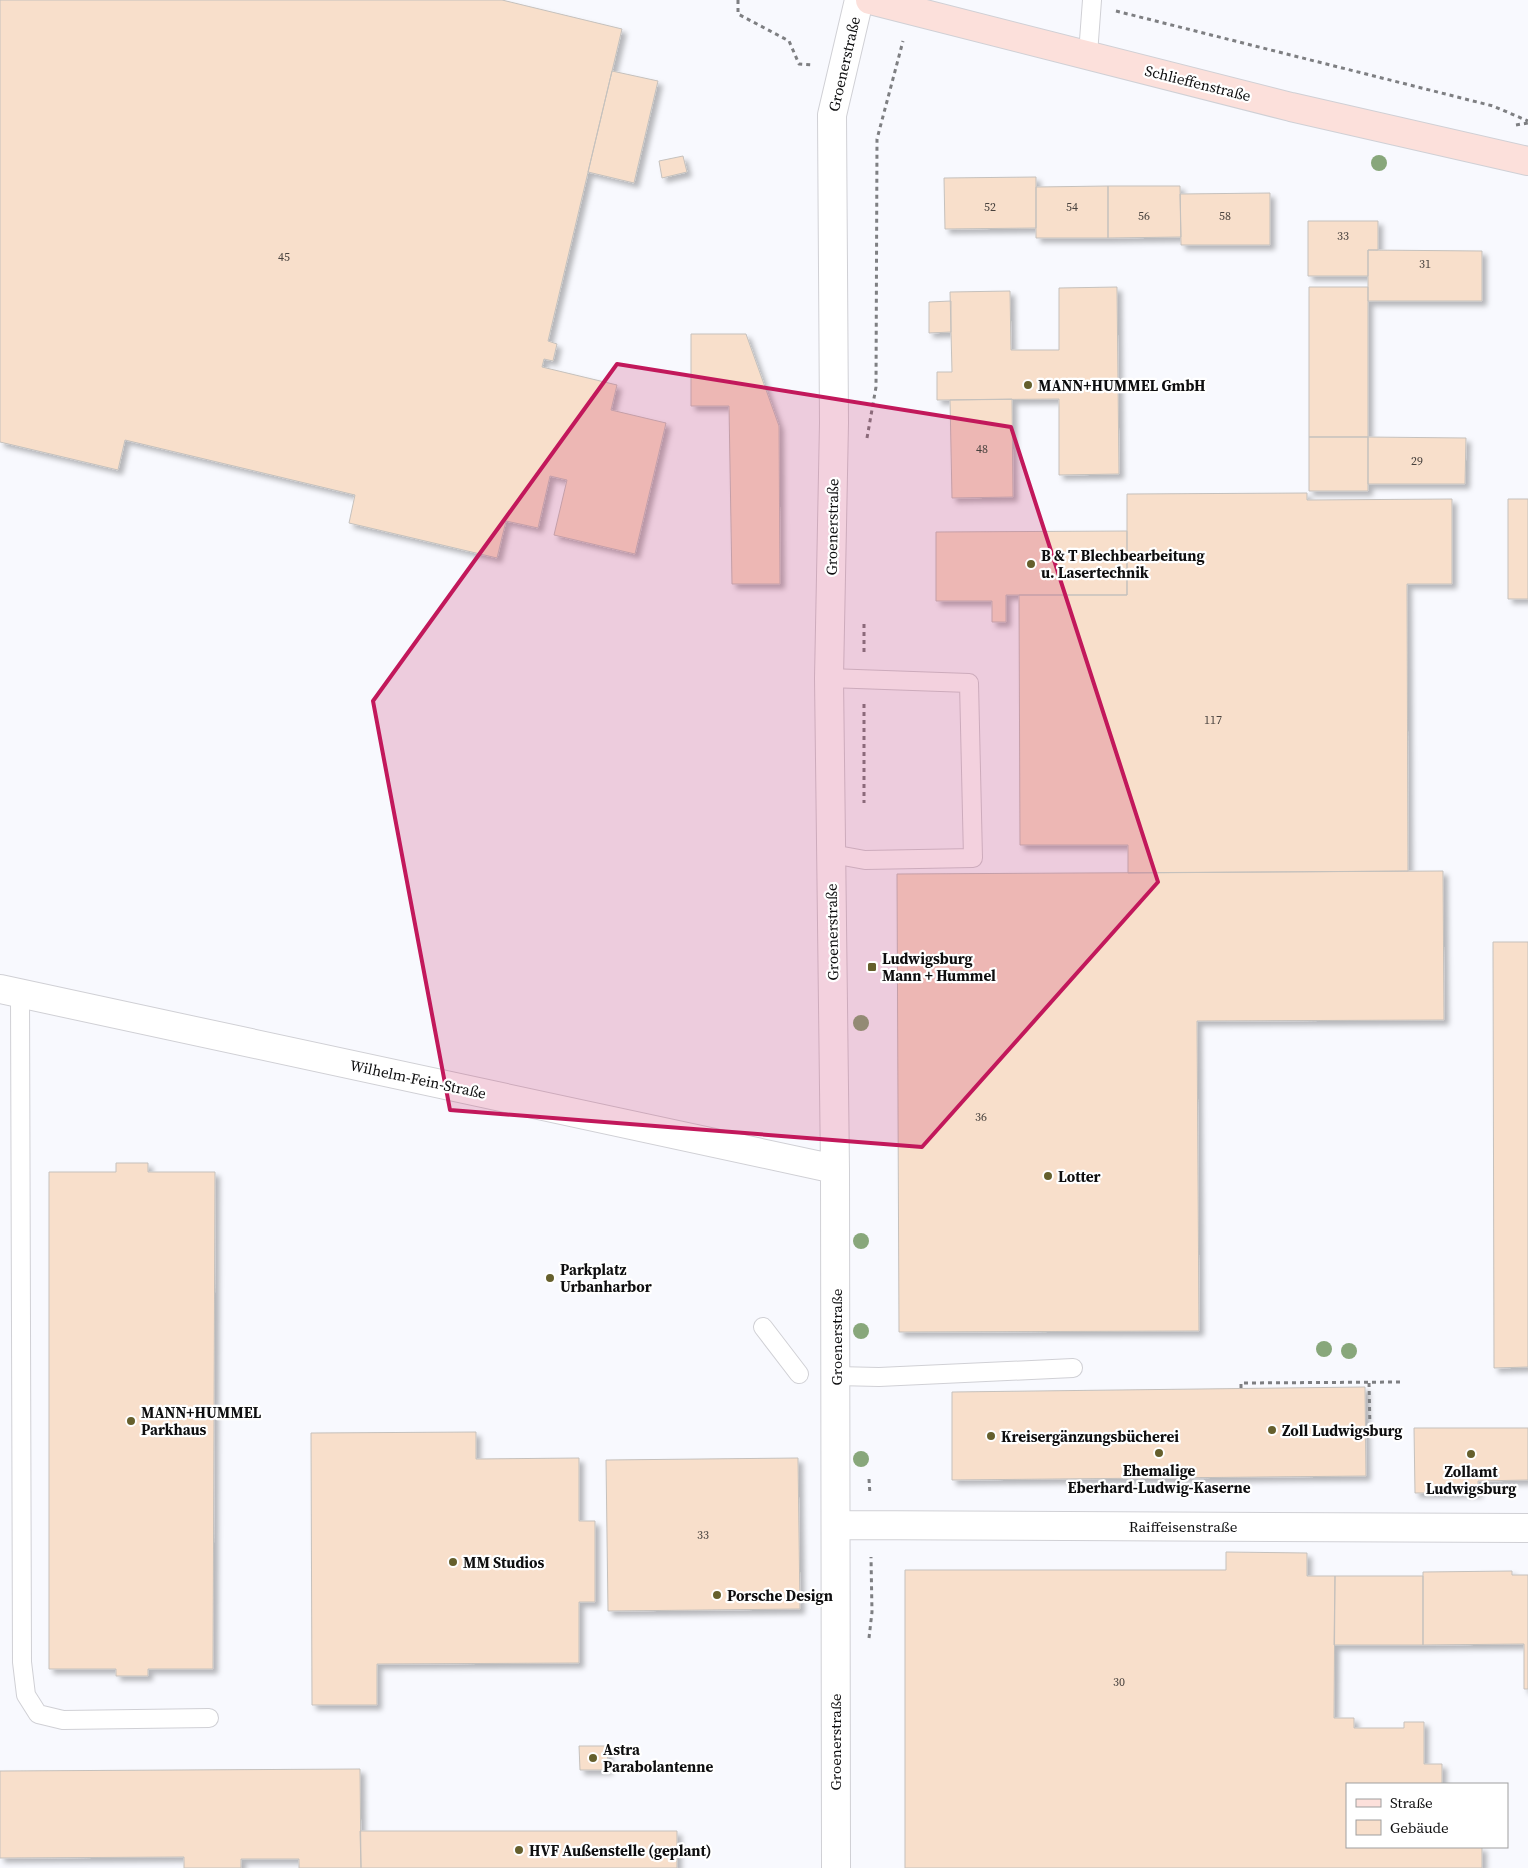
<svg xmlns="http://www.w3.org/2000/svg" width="1528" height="1868" viewBox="0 0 1528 1868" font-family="'Source Serif 4',serif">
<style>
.building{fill:#f8dfcb;stroke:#c5c1bd;filter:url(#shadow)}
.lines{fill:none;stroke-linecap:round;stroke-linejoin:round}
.lane-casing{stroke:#d0d0d5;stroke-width:20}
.street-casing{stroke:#d0d0d5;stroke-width:30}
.secondary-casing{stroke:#d0d0d5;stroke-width:30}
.path{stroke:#7e7f82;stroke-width:3;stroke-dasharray:4 4;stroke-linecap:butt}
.lane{stroke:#fff;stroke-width:18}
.street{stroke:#fff;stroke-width:28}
.secondary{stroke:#fce0db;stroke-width:28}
.tree{fill:#88a77b}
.marked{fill:#c2185b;fill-opacity:0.2;stroke:#c2185b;stroke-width:4;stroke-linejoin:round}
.poi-dot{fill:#655f2c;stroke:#fff;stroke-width:2}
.labels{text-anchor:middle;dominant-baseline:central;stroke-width:4.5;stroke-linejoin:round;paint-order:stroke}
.number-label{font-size:12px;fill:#48423e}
.street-label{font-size:15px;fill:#0e0e0f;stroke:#fff}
.poi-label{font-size:15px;font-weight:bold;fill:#0e0e0f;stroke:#fff;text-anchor:start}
</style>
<defs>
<filter id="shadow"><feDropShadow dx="4.5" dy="4.5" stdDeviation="2.5" flood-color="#0004"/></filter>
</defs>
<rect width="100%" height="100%" fill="#f8f9fe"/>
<path class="building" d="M0 0H502L622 29 548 341 557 344 553 361 544 359 542 367 617 385 611 410 666 423 635 554 554 535 567 480 550 476 538 528 506 521 497 558 349 523 355 495 125 440 118 470 0 442Z
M612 71 658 81 634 183 588 172Z
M683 156 687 172 662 178 659 161Z
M1036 177V228L945 229 944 178Z
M1108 186V238H1036V187Z
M1108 186H1180L1181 237 1108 238Z
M1270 193V245H1181L1180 194Z
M1308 221H1378V250H1368V276H1308Z
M1368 250 1482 251V301H1368Z
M1117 287 1119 474 1059 475V399L937 400V372H952L950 292 1010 291 1011 350H1059V288Z
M1309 287H1368V437H1309Z
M951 301V332L929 333V302Z
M691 334H746L779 426 780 584H732L729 406H691Z
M1012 399 1013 497 952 498 950 400Z
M1309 437H1368V491H1309Z
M1368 437 1466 438 1465 484H1368Z
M1307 493V500L1452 499V584H1407L1408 871 1128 873V845H1020L1019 595H1127V494Z
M1508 499H1528V599H1508Z
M1127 531V595H1006V622H992V601H936V532Z
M1443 871 1444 1020 1197 1021 1199 1331 899 1332 897 874Z
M1493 942H1528V1367L1494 1368Z
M116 1163H148V1172H215L213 1669H148V1676H116V1669H49V1172H116Z
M1365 1387 1366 1476 952 1480V1392Z
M1414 1428H1528V1480L1478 1481V1493H1415Z
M476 1432V1459L579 1458V1521H595V1602H579V1663L377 1664V1705H312L311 1433Z
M798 1458 800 1609 608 1611 606 1460Z
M1226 1552 1307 1553V1576H1335L1334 1718H1354V1728H1404V1722H1424V1764H1442V1784H1347V1847H1482V1868H905V1570H1226Z
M1512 1571V1575H1528V1689H1524V1644L1423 1645V1572Z
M1335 1576H1423V1645H1334Z
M579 1746H607L608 1770H580Z
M360 1769 361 1868H299V1859H241V1868H184V1857L0 1858V1771Z
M360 1831H677V1868H361Z"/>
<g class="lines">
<g class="lane-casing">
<path id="lane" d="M1088 54 1092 0
M829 678 969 683 973 858 865 860 832 854
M20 993 22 1662 26 1695 38 1714 63 1720 209 1718
M763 1327 799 1374
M836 1376 879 1377 1073 1368"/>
</g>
<g class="street-casing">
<path id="street" d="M0 989 835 1169
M837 1525 1528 1528
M836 1868 835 1169 829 678 834 423 832 115 859 0"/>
</g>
<g class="secondary-casing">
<path id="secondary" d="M870 0 1291 107 1528 161"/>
</g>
<path class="path" d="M738 0V14L789 41 799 64 812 65
M1116 11 1493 106 1528 121
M1516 125 1528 123
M867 438 876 387 877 139 903 41
M864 624V653
M864 704V803
M1241 1388V1383L1402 1382
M1365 1430H1370L1369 1382
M869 1479 870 1495
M869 1638 872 1612 871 1557"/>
<use href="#lane" class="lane"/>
<use href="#street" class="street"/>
<use href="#secondary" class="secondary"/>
</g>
<g class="tree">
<circle cx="1379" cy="163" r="8"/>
<circle cx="861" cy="1023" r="8"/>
<circle cx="861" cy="1241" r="8"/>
<circle cx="861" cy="1331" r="8"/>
<circle cx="1324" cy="1349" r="8"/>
<circle cx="1349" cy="1351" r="8"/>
<circle cx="861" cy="1459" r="8"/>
</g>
<path class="marked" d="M617 364 1011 427 1158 882 922 1147 450 1110 373 701Z"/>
<g class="poi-dot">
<circle cx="1028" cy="385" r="5"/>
<circle cx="1031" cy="564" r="5"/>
<rect x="867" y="962" width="10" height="10" rx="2.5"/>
<circle cx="1048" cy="1176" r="5"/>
<circle cx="550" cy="1278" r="5"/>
<circle cx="131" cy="1421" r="5"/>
<circle cx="1272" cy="1430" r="5"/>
<circle cx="991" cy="1436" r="5"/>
<circle cx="1159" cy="1453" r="5"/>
<circle cx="1471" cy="1454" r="5"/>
<circle cx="453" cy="1562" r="5"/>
<circle cx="717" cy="1595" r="5"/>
<circle cx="593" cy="1758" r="5"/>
<circle cx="519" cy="1850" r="5"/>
</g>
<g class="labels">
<g class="number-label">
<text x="990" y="207">52</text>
<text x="1072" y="207">54</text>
<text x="1144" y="216">56</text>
<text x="1225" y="216">58</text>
<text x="1343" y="236">33</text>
<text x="284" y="257">45</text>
<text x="1425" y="264">31</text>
<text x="982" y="449">48</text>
<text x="1417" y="461">29</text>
<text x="1213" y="720">117</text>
<text x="981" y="1117">36</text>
<text x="703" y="1535">33</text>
<text x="1119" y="1682">30</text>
</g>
<g class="street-label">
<text transform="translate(844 64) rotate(-77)">Groenerstraße</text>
<text transform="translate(1198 83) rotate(14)">Schlieffenstraße</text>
<text transform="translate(832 527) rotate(-89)">Groenerstraße</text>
<text transform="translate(832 932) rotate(-91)">Groenerstraße</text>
<text transform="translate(418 1079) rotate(12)">Wilhelm-Fein-Straße</text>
<text transform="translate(836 1337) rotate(-90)">Groenerstraße</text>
<text x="1183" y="1526">Raiffeisenstraße</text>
<text transform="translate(835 1742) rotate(-90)">Groenerstraße</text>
</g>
<g class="poi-label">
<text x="1038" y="385">MANN+HUMMEL GmbH</text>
<text x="1041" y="555">B &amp; T Blechbearbeitung<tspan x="1041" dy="17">u. Lasertechnik</tspan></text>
<text x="882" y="958">Ludwigsburg<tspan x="882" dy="17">Mann + Hummel</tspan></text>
<text x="1058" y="1176">Lotter</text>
<text x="560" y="1269">Parkplatz<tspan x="560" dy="17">Urbanharbor</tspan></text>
<text x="141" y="1412">MANN+HUMMEL<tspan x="141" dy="17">Parkhaus</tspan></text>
<text x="1282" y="1430">Zoll Ludwigsburg</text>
<text x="1001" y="1436">Kreisergänzungsbücherei</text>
<text x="1159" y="1470" text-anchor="middle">Ehemalige<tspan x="1159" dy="17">Eberhard-Ludwig-Kaserne</tspan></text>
<text x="1471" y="1471" text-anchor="middle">Zollamt<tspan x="1471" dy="17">Ludwigsburg</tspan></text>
<text x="463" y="1562">MM Studios</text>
<text x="727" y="1595">Porsche Design</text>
<text x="603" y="1749">Astra<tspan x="603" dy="17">Parabolantenne</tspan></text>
<text x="529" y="1850">HVF Außenstelle (geplant)</text>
</g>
</g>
<rect x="1346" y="1783" width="162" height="65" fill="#ffffff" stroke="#9f9f9f"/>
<rect x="1356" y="1799" width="25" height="8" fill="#fce0db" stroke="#9f9f9f"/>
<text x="1390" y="1808" font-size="15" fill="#0e0e0f">Straße</text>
<rect x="1356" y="1820" width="25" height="15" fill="#f8dfcb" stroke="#9f9f9f"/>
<text x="1390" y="1833" font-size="15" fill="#0e0e0f">Gebäude</text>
</svg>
